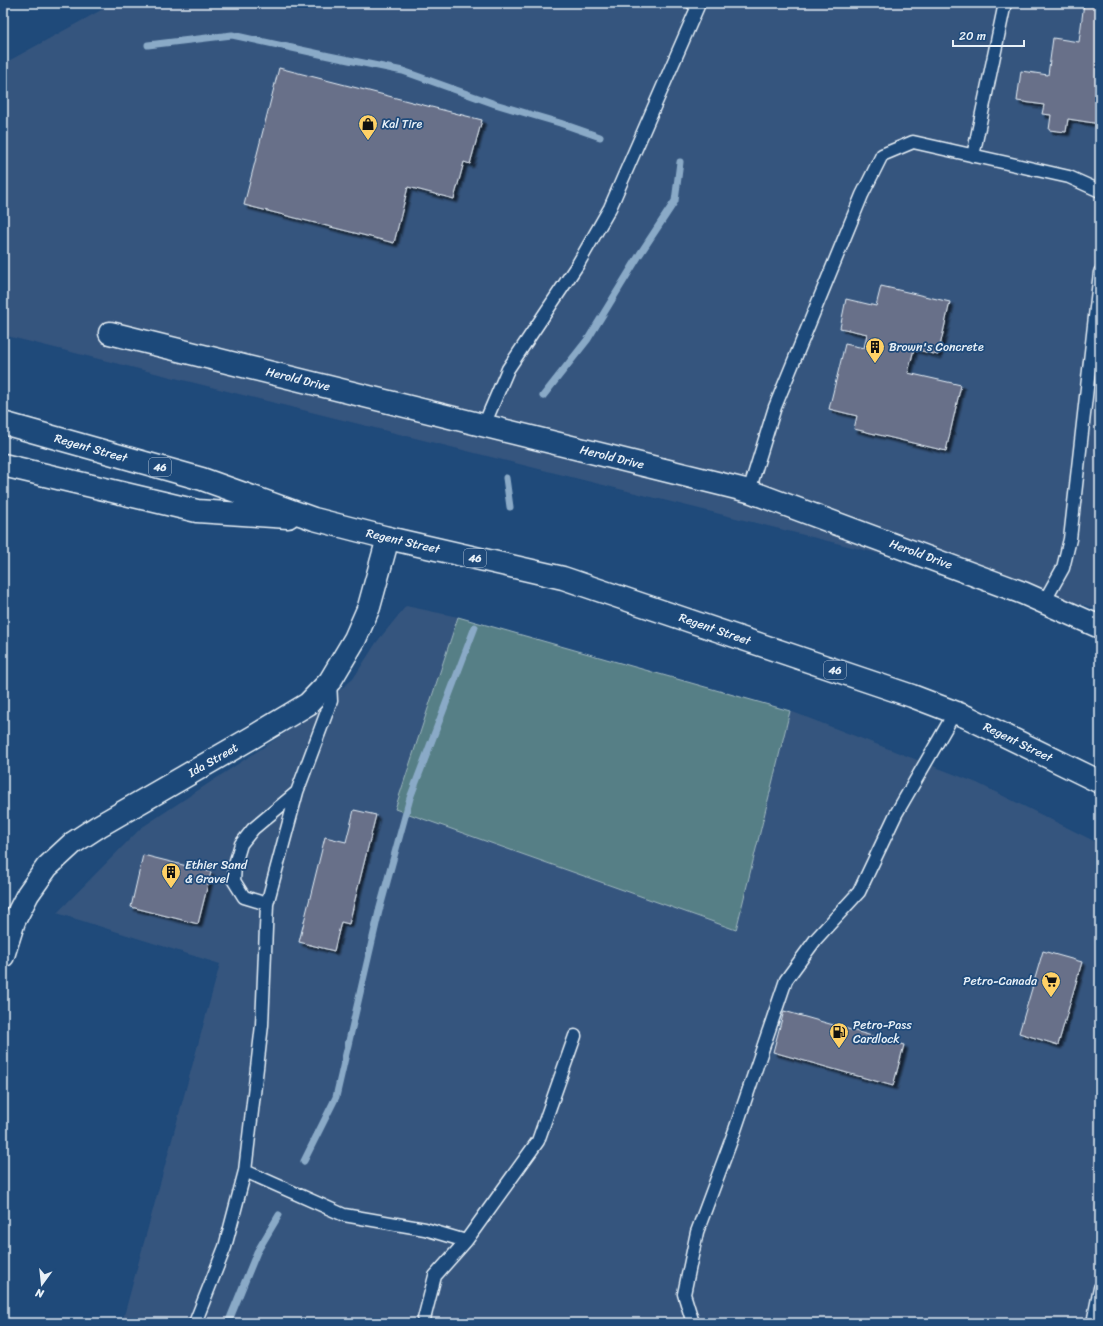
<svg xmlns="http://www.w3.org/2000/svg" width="1103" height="1326" viewBox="0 0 1103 1326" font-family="Sriracha,sans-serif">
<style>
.built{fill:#35557e}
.green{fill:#577f86;stroke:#a0b8bf}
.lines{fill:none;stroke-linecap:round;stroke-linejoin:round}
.stream{stroke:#8aaac7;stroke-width:7}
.building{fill:#676f89;stroke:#e8f1f8;filter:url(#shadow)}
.lane-casing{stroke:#e8f1f8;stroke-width:15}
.street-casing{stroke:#e8f1f8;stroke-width:25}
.primary-casing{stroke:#e8f1f8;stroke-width:25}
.lane{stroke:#1f4a7a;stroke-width:12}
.street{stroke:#1f4a7a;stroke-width:22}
.primary{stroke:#1f4a7a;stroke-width:22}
.labels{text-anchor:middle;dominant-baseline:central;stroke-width:3.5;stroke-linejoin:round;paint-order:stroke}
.shield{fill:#1f4a7a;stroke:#acbfd2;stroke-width:1}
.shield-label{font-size:11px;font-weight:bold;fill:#e8f1f8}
.poi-label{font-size:12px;fill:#e8f1f8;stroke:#1f4a7a;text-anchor:start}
.street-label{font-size:12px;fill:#e8f1f8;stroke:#1f4a7a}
</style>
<defs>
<filter id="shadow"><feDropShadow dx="3.5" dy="3.5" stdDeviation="1" flood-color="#0009"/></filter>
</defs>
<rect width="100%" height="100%" fill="#1f4a7a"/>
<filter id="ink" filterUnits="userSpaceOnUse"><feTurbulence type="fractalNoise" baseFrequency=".025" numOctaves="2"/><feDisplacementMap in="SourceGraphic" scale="8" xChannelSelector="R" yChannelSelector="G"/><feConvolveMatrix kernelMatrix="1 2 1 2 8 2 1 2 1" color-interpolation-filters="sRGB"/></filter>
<g filter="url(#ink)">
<path class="built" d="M114 3H1100V609L3 335V64Z
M406 606 458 617 395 809 736 930 790 711 977 783 1100 844V1323H122L220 964 57 913 141 828 297 725 353 679 376 643Z"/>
<path class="green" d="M458 617 790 711 736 930 395 809Z"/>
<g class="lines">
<path class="stream" d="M148 45 232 35 329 56 403 71 495 104 560 123 600 137
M543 396 588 339 640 254 675 201 680 162
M506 478 510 507
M304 1161 336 1097 379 911 410 798 475 627
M228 1323 257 1252 279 1215"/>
</g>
<path class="building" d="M1084 3H1100V124L1068 119 1066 132 1049 130 1051 115 1042 114 1044 105 1017 101 1021 71 1048 75 1053 38 1079 42Z
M279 68 482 120 470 164 464 162 454 199 408 187 394 243 244 205Z
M881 286 950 302 938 355 914 349 908 373 961 385 946 451 854 429 857 416 829 409 845 344 864 348 867 334 840 328 846 299 876 306Z
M354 810 376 815 349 924 341 922 334 951 299 942 325 837 346 842Z
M143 855 211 872 198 924 131 907Z
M1043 951 1082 962 1058 1045 1019 1033Z
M784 1011 904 1045 893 1086 773 1052Z"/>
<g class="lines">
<g class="lane-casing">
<path id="lane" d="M973 156 1005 3
M484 425 508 369 578 264 610 208 698 6 692 3
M749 491 775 407 862 195 882 155 913 142 1069 177 1100 191
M1044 602 1063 568 1070 539 1100 272
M267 904 244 897 234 881 235 864 241 844 253 829 297 792
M245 1171 344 1215 425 1229 466 1241 538 1141 575 1036
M195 1323 225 1247 245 1171 262 1025 267 904 297 792 331 701 330 681
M423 1323 435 1276 466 1241
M693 1323 684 1294 697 1232 735 1130 786 980 816 939 859 892 896 814 955 712
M1093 1323 1100 1288"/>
</g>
<g class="street-casing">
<path id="street" d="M110 333 749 491 1023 593 1100 627
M3 956 14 921 28 894 47 867 73 843 99 826 253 737 308 704 330 681 355 639 369 607 388 538"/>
</g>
<g class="primary-casing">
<path id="primary" d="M3 423 202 479 314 519 388 538 563 578 912 696 967 717 1100 782
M3 465 197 511 288 517"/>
</g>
<use href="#lane" class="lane"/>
<use href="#street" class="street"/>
<use href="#primary" class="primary"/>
</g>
</g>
<defs>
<g id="shop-pin" transform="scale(1)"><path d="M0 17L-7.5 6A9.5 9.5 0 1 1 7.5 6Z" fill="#ffd166" stroke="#1f4a7a"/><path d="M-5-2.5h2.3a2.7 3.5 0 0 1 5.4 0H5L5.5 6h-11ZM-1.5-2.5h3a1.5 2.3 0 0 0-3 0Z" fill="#111"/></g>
<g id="building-pin" transform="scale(1)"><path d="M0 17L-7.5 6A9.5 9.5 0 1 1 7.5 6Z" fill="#ffd166" stroke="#1f4a7a"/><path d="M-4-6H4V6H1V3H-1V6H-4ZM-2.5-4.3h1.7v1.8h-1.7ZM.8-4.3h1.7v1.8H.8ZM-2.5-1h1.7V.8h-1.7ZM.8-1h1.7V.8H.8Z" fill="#111"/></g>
<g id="supermarket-pin" transform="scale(1)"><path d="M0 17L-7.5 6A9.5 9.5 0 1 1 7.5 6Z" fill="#ffd166" stroke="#1f4a7a"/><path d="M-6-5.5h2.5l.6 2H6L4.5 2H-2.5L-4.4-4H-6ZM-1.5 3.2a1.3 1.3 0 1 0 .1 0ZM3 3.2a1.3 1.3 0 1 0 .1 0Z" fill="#111"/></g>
<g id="fuel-pin" transform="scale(1)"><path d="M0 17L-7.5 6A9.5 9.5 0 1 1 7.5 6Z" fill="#ffd166" stroke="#1f4a7a"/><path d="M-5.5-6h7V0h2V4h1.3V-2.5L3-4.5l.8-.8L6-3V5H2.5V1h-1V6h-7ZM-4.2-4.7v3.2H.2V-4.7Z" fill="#111"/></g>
</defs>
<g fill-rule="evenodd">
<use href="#shop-pin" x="368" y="124"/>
<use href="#building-pin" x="875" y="347"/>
<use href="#building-pin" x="171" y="872"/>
<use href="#supermarket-pin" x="1051" y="981"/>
<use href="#fuel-pin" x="839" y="1032"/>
</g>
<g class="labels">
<g class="shield">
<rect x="149" y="458" width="22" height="18" rx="3"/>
<rect x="464" y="549" width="22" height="18" rx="3"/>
<rect x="824" y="661" width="22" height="18" rx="3"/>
</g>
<g class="shield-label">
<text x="160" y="467">46</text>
<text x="475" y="558">46</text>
<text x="835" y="670">46</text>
</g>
<g class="poi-label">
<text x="382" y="124">Kal Tire</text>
<text x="889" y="347">Brown's Concrete</text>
<text x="185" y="865">Ethier Sand<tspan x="185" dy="14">&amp; Gravel</tspan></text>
<text x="1037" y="981" text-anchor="end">Petro-Canada</text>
<text x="853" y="1025">Petro-Pass<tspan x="853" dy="14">Cardlock</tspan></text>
</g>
<g class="street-label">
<text transform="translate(298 379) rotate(14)">Herold Drive</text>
<text transform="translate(91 448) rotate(16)">Regent Street</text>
<text transform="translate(612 457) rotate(14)">Herold Drive</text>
<text transform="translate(403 541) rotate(13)">Regent Street</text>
<text transform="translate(921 554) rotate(20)">Herold Drive</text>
<text transform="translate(715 629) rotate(19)">Regent Street</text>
<text transform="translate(1018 742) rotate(26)">Regent Street</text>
<text transform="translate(213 760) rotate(-30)">Ida Street</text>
</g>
</g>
<rect width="1103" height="1326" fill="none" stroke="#1f4a7a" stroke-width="16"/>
<rect x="8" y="8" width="1087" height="1310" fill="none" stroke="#e8f1f8" stroke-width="1.5" filter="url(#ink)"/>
<g transform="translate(42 1284) rotate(195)" stroke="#1f4a7a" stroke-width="3" paint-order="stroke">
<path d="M0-3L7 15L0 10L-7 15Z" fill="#e8f1f8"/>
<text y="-6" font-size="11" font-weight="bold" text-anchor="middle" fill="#e8f1f8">N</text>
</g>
<path d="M953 40v6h71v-6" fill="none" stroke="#e8f1f8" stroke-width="2"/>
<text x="959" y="40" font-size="12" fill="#e8f1f8" stroke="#1f4a7a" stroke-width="3" paint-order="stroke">20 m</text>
</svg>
